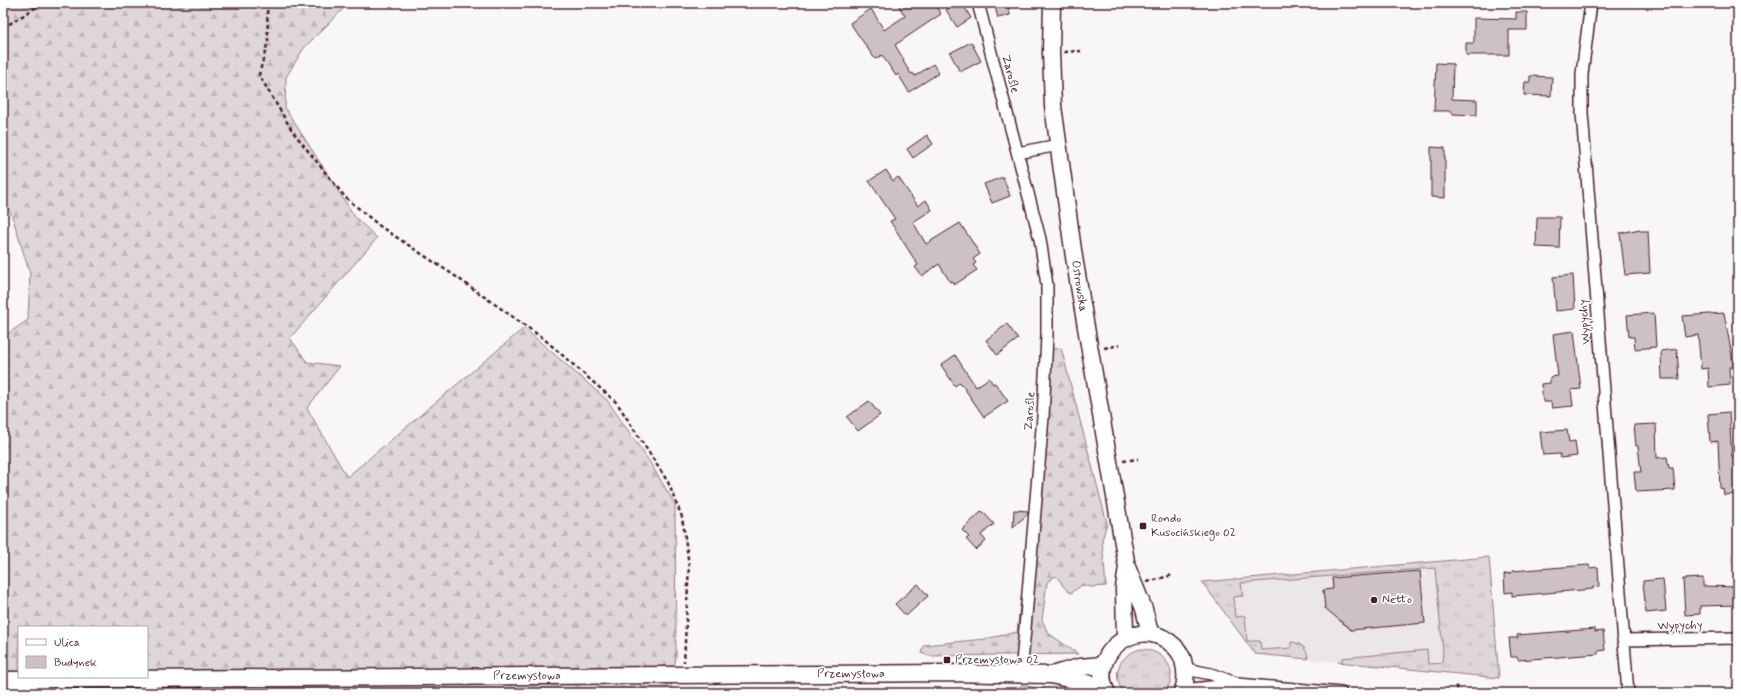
<svg xmlns="http://www.w3.org/2000/svg" width="1741" height="696" viewBox="0 0 1741 696" font-family="Mynerve,sans-serif">
<style>
.built{fill:#ebe6e8}
.grass{fill:url(#grass-tufts);stroke:#947a82}
.forest{fill:url(#forest-firs);stroke:#947a82;fill-rule:evenodd}
.building{fill:#cdc1c4;stroke:#4a1f2b}
.lines{fill:none;stroke-linecap:round;stroke-linejoin:round}
.street-casing{stroke:#4a1f2b;stroke-width:14}
.secondary-casing{stroke:#4a1f2b;stroke-width:19}
.path{stroke:#4a1f2b;stroke-width:2.5;stroke-dasharray:4 3;stroke-linecap:butt}
.street{stroke:#fff;stroke-width:11}
.secondary{stroke:#fff;stroke-width:16}
.poi-dot{fill:#4a1f2b;stroke:#fff;stroke-width:1.5}
.labels{text-anchor:middle;dominant-baseline:central;stroke-width:3.5;stroke-linejoin:round;paint-order:stroke}
.street-label{font-size:12px;fill:#4a1f2b;stroke:#fff}
.poi-label{font-size:12px;fill:#4a1f2b;stroke:#fff;text-anchor:start}
</style>
<defs>
<pattern id="grass-tufts" width="24" height="20" patternUnits="userSpaceOnUse"><rect width="24" height="20" fill="#ded6d9"/><path d="M3 7l-1-3M5 7V3M7 7l1-3M15 17l-1-3M17 17v-4M19 17l1-3" fill="none" stroke="#c0b7ba"/></pattern>
<pattern id="forest-firs" width="22" height="20" patternUnits="userSpaceOnUse"><rect width="22" height="20" fill="#ded6d9"/><path d="M5 1l3.5 6h-7zM16 11l3.5 6h-7z" fill="#c0b7ba"/></pattern>
</defs>
<rect width="100%" height="100%" fill="#f8f6f7"/>
<filter id="ink" filterUnits="userSpaceOnUse"><feTurbulence type="fractalNoise" baseFrequency=".025" numOctaves="2"/><feDisplacementMap in="SourceGraphic" scale="8" xChannelSelector="R" yChannelSelector="G"/><feConvolveMatrix kernelMatrix="1 2 1 2 8 2 1 2 1" color-interpolation-filters="sRGB"/></filter>
<g filter="url(#ink)">
<path class="built" d="M1489 557 1499 678 1255 654 1202 582Z"/>
<path class="grass" d="M1489 557 1499 678 1338 662H1342V658L1427 650 1428 664 1442 663 1443 652 1435 568 1241 583 1243 596 1233 597 1235 617 1245 616 1247 641H1260L1261 650 1291 648V642C1301 643 1308 649 1308 659L1255 654 1202 582Z
M1141 649C1165 650 1181 672 1164 693H1124C1110 674 1120 654 1141 649Z"/>
<path class="forest" d="M3 3H349L304 48 286 77 285 108 355 217 377 238 290 338 307 362 340 366 307 408 347 477 524 328 607 400 649 461 675 504 676 656 670 693H3V337L28 320 30 274 13 219 3 197ZM19 627H147V677H19Z
M1061 348 1107 523 1102 540 1106 586 1091 587 1082 585 1071 593C1063 589 1062 582 1056 576L1047 582 1042 620 1048 633 1078 654 929 656 921 653 924 645 985 639 1017 632 1020 605 1030 575 1048 350Z
M1021 685 1049 690 1051 693H1015Z"/>
<path class="building" d="M897 3H934L941 14 895 45 904 60 903 61 911 74 913 73 915 76 933 64 939 73 909 92 898 74 896 76 882 55 875 59 850 23 871 9 884 30 905 16Z
M957 3H962L971 18 957 27 946 10Z
M994 3H1008L1010 15 998 18Z
M1516 12H1527V30H1509V55H1466V43H1474V18L1516 19Z
M971 42 981 61 960 72 950 53Z
M1436 63 1453 64 1452 99 1477 100V115L1452 114V111H1434Z
M1530 76 1552 77 1551 96 1524 95 1525 82H1530Z
M927 135 933 144 913 158 907 149Z
M1431 147 1445 148V198L1431 197Z
M886 170 893 181 898 177 918 206 926 200 932 210 913 222 926 244 960 223 980 254 973 259 976 263 973 265 977 270 954 285 952 281 950 282 939 264 922 276 915 267 918 265 890 221 895 219 869 181Z
M1003 177 1010 196 992 203 984 184Z
M1537 217H1560L1559 248 1536 247Z
M1640 229V231H1648L1650 273 1625 275 1620 233Z
M1573 275 1575 309 1556 311 1553 277Z
M1654 313 1656 347 1635 349 1634 337H1629L1627 315Z
M1724 313 1734 367H1729L1730 385 1709 387 1708 368 1701 369 1698 335 1685 337 1682 316Z
M1007 324 1018 339 997 355 986 340Z
M1574 331 1581 389 1571 390 1573 406 1552 408 1551 402H1543L1541 384 1550 383V377L1558 376 1553 334Z
M1677 349 1679 379H1662L1661 351Z
M955 355 976 387 989 378 993 384 995 383 1008 401 984 417 960 382 955 386 941 365Z
M869 401 880 415 858 431 847 417Z
M1729 412 1732 458 1738 457V494L1724 495 1723 488 1720 489 1718 441 1710 442 1708 414Z
M1656 424 1657 458 1667 457 1669 468H1673L1675 490 1636 492 1634 472H1641L1638 446H1636L1634 425Z
M1567 430 1569 442 1575 441 1577 456 1560 458V454L1543 455 1540 432Z
M1014 510 1028 511V514L1013 527Z
M982 511 994 524 981 535 986 541 976 550 966 539 969 537 962 530Z
M1589 565 1590 568 1598 567 1599 586 1593 587V589L1512 596V592L1505 593 1504 574 1512 573V571Z
M1420 571 1425 623 1351 630 1325 608 1323 590 1333 589 1332 578Z
M1703 578V586L1738 587V605L1700 606V614L1685 615 1683 579Z
M1663 579 1666 611 1646 613 1643 581Z
M918 584 928 596 906 616 895 604Z
M1595 629V632L1603 631 1605 650 1598 651V654L1518 660 1517 657H1511L1509 638H1518L1517 635Z"/>
<g class="lines">
<g class="street-casing">
<path id="street" d="M978 3 1040 239 1047 285V336L1043 417 1021 675
M1591 3 1582 74V113L1628 693
M1018 153 1058 145
M1623 640 1738 638
M1186 669 1211 674 1236 683
M1183 690 1238 684 1341 693"/>
</g>
<g class="secondary-casing">
<path id="secondary" d="M1052 3 1051 52 1053 106 1074 257 1127 567 1144 609 1150 633
M1125 638 1124 588 1127 567
M1052 675 1079 667 1104 665
M3 680 947 673 1051 675 1104 687
M1107 693C1087 655 1135 617 1168 641 1175 646 1181 653 1183 660 1186 671 1187 682 1182 693"/>
</g>
<path class="path" d="M267 3 268 41 259 75 293 132 345 197 381 227 455 276 544 339 617 403 668 482 682 517 689 565 684 662
M3 28 43 3
M1064 52 1081 51
M1104 348 1120 345
M1123 461 1138 459
M1147 582 1173 575
M1455 686 1462 693"/>
<use href="#street" class="street"/>
<use href="#secondary" class="secondary"/>
</g>
</g>
<g class="poi-dot">
<rect x="1139" y="522" width="8" height="8" rx="2"/>
<circle cx="1374" cy="600" r="4"/>
<rect x="943" y="656" width="8" height="8" rx="2"/>
</g>
<g class="labels">
<g class="street-label">
<text transform="translate(1010 74) rotate(75)">Zarośle</text>
<text transform="translate(1079 286) rotate(81)">Ostrowska</text>
<text transform="translate(1585 322) rotate(-94)">Wypychy</text>
<text transform="translate(1030 411) rotate(-86)">Zarośle</text>
<text transform="translate(1680 626) rotate(-1)">Wypychy</text>
<text x="851" y="674">Przemysłowa</text>
<text x="527" y="676">Przemysłowa</text>
</g>
<g class="poi-label">
<text x="1151" y="519">Rondo<tspan x="1151" dy="14">Kusocińskiego 02</tspan></text>
<text x="1382" y="600">Netto</text>
<text x="955" y="660">Przemysłowa 02</text>
</g>
</g>
<rect width="1741" height="696" fill="none" stroke="#fff" stroke-width="16"/>
<rect x="8" y="8" width="1725" height="680" fill="none" stroke="#4a1f2b" stroke-width="1.5" filter="url(#ink)"/>
<rect x="18" y="626" width="130" height="52" fill="#ffffff" stroke="#b7a5aa"/>
<rect x="26" y="639" width="20" height="6" fill="#ffffff" stroke="#b7a5aa"/>
<text x="54" y="646" font-size="12" fill="#4a1f2b">Ulica</text>
<rect x="26" y="656" width="20" height="12" fill="#cdc1c4" stroke="#b7a5aa"/>
<text x="54" y="666" font-size="12" fill="#4a1f2b">Budynek</text>
</svg>
